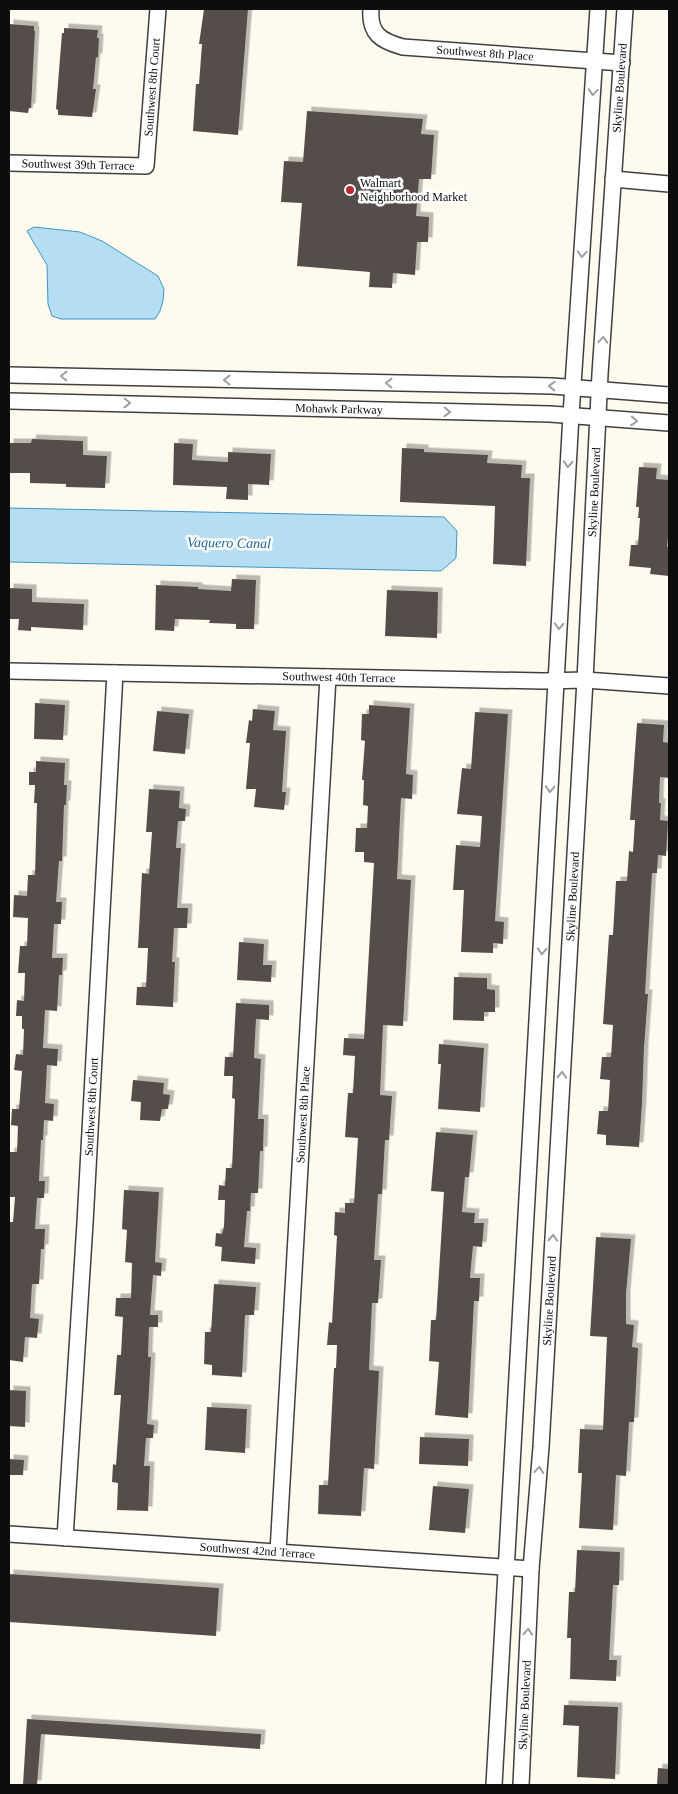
<svg xmlns="http://www.w3.org/2000/svg" width="678" height="1794" viewBox="0 0 678 1794" font-family="'Times New Roman',serif">
<style>
.water{fill:#b5def3;stroke:#3f94c7}
.building{fill:#554e4a;filter:url(#shadow)}
.lines{fill:none;stroke-linecap:round;stroke-linejoin:round}
.minor-casing{stroke:#404040;stroke-width:18}
.minor{stroke:#fff;stroke-width:15}
.oneway{stroke:#9e9e9e}
.poi-dot{fill:#b72b35;stroke:#fff;stroke-width:2}
.labels{text-anchor:middle;dominant-baseline:central;stroke-width:5;stroke-linejoin:round;paint-order:stroke}
.street-label{font-size:12px;fill:#0d0d0d;stroke:#fff}
.poi-label{font-size:12px;fill:#0d0d0d;stroke:#fff;text-anchor:start}
.water-label{font-size:14px;font-style:italic;fill:#1c669a;stroke:#fff}
</style>
<defs>
<filter id="shadow"><feDropShadow dx="4.5" dy="-4.5" stdDeviation="0" flood-color="#0004"/></filter>
</defs>
<rect width="100%" height="100%" fill="#fefbee"/>
<path class="water" d="M34 227 80 232 102 241 158 276 164 289 163 301 160 311 155 319H61L52 316 48 304 47 265 27 231Z
M9 508 444 517 457 531 456 558 441 571 9 562Z"/>
<path class="building" d="M204 9H248L238 135 193 131 196 84H199L202 44H199Z
M9 24 34 26V31H35L31 108H29L28 113 9 111Z
M64 28 98 30 97 38H99L98 58 96 57 93 89H96L92 117 58 115V110L56 109 58 83 62 33H64Z
M307 111 423 119 421 134 434 135 431 179H419L416 216 429 217 428 242H417L415 275 393 273 392 288 369 287 370 272 297 266 302 203 281 202 284 161 303 162Z
M32 439 83 441V455L107 456 105 488 66 487V484L30 483V473H9V443H31Z
M174 443 193 444 192 460 228 462V452L271 454 269 485 248 484V500L226 499 227 487 173 485Z
M402 448 424 449V452L488 455 487 463 522 465 521 478H530L526 566 493 564 495 506 400 502Z
M639 467 657 468 656 479 669 480V528L667 547H669V576L650 574 651 568 629 566 631 545H638L640 518H638L639 507H636Z
M232 579 256 580 254 629H236V624L209 623 210 620 175 619 174 631 155 630 156 585 198 587V589L231 591Z
M9 588 32 589V602L84 604 83 630 31 627V631L18 630 19 619H9Z
M387 590 438 592 437 638 385 636Z
M35 703 65 705 63 740 34 739Z
M369 705 410 708 406 774 413 775 412 799 401 798 397 879 411 880 403 1026 383 1025 380 1095 392 1096 389 1140H385L382 1194H378L374 1260H381L378 1303H372L369 1370 379 1371 374 1469 364 1468 361 1516 318 1514 319 1485H328L334 1368H336L337 1345H327L329 1322 332 1323 335 1272 337 1236 334 1235 335 1212 345 1213V1203H354L358 1138 345 1137 348 1093H353L355 1056 343 1055 344 1038 364 1039 374 863 364 862V852H355L356 828H367L368 806 363 805 364 780H362L365 741 361 740 362 714H369Z
M253 709 275 711 273 730 286 731 282 792H286L284 810 254 807 256 789H246L250 743H246L249 720 252 721Z
M157 711 189 714 185 754 153 751Z
M475 712 508 714 495 921 504 922 503 944 493 943V953L461 952 464 890H453L456 845 480 847 482 816 457 814 462 768 471 769Z
M637 723 664 725 663 742 669 743V778L660 777 659 803H661L660 820 668 821 666 856 658 855 657 873H652L645 994H648L644 1048 642 1103 639 1147 606 1145V1135L597 1134 599 1111H608L610 1080 600 1079 602 1057H611L613 1025 603 1024 609 935H613L616 881H627L629 851 633 852 635 820H630Z
M36 761 65 763 64 785H67L66 805H64L62 861H59L56 902H62L61 924H54L52 958H63L62 975H59L57 1011 45 1010 43 1048 58 1049 57 1066 47 1065 45 1103 54 1104 53 1121 44 1120 43 1140H41L39 1181H45L44 1198H37L35 1229H45L44 1249H41L39 1284H32L30 1318 39 1319 37 1338 25 1337 23 1362 9 1360V1222H13L15 1197H9V1178L10 1152H17L18 1126 11 1125 12 1109H19L22 1071 14 1070 16 1054 23 1055 24 1029H22V1016H16L17 1000 24 1001 25 973H18L20 946H27L28 918 13 917 14 895 27 896 28 875H35L37 803H34L35 785H29V772H36Z
M149 789 180 791 179 808 186 809 185 821H178L176 848H181L177 908H188L187 928H174L172 962H175L173 1007 136 1005 137 987H146L148 948H138L142 873 149 874 152 832H146Z
M239 942 264 944 263 965H272L271 982 237 980Z
M454 977 487 978V989L495 990V1012H484V1021L453 1020Z
M236 1003 269 1005V1020L256 1019 254 1058 261 1059 258 1119H264L263 1151H260L258 1193H251L250 1211H247L244 1247 256 1248 255 1264 221 1261 222 1247 215 1246 216 1233 222 1234 224 1226 225 1200H218L219 1185 225 1186 226 1168H232L235 1099 232 1098 233 1076H224L225 1057H233Z
M439 1044 484 1048 480 1112 438 1109 441 1064H438Z
M133 1080 164 1083 163 1094 170 1095 168 1109H162L160 1121 140 1120 141 1102 131 1101Z
M436 1132 473 1135 469 1177H465L462 1212 475 1213 474 1223H484L482 1247 473 1246 471 1266 470 1278H480L479 1301H474L468 1418 435 1415 439 1362 429 1361 431 1320H436L444 1192 431 1191Z
M124 1190 159 1192 155 1262 162 1263 161 1276 153 1275 150 1315H158V1327H149L148 1357H151L147 1424 154 1425 153 1438H146L144 1466H150L148 1511 117 1510 118 1483 112 1482 113 1464 116 1465 121 1395H114L117 1355H121L123 1317 115 1316 116 1298H131L132 1263 125 1262 127 1230 122 1229Z
M596 1237 631 1239 626 1294V1324L634 1325 632 1347 638 1348 634 1422H629L626 1476 616 1475 613 1530 579 1528 582 1473H578L580 1429 603 1430 607 1337 590 1336Z
M214 1284 256 1287 254 1315H245L242 1377 212 1375V1365L204 1364 205 1332H211Z
M9 1390 26 1391 25 1427 9 1426Z
M207 1407 247 1409 245 1453 205 1450Z
M420 1437 469 1439 468 1466 419 1464Z
M9 1459 24 1460 23 1475H9Z
M433 1486 469 1489 465 1533 429 1530Z
M577 1550 620 1552 619 1585H613L609 1660H617L616 1681 570 1679 571 1638H567L569 1592H575Z
M9 1574 219 1588 216 1636 9 1622Z
M564 1705 618 1707 615 1779 577 1777 579 1726 563 1725Z
M27 1719 261 1734 260 1749 41 1734 37 1785H23Z
M658 1768 669 1769V1785H657Z"/>
<g class="lines">
<g class="minor-casing">
<g id="minor">
<path id="s1" d="M371 9C369 34 381 41 403 47L622 63"/>
<path id="s2" d="M9 163 146 166 158 9"/>
<path d="M613 179 669 184"/>
<path d="M9 375 552 386 669 395"/>
<path id="s3" d="M9 401 550 414 669 423"/>
<path id="s4" d="M9 671 543 681 585 680 669 686"/>
<path id="s5" d="M9 1534 531 1569"/>
<path id="s6" d="M65 1538 85 1223 115 673"/>
<path id="s7" d="M278 1552 328 677"/>
<path d="M494 1785 571 415 598 9"/>
<path id="s8" d="M521 1785 531 1569 541 1447 585 680 600 374 625 9"/>
</g>
</g>
<use href="#minor" class="minor"/>
</g>
<defs><path id="oneway-chevron" d="M-2-3.5L2.5 0L-2 3.5" fill="none" stroke-width="1.6" stroke-linecap="round" stroke-linejoin="round" transform="scale(1.25)"/></defs>
<g class="oneway">
<use href="#oneway-chevron" transform="translate(593 92) rotate(94)"/>
<use href="#oneway-chevron" transform="translate(582 254) rotate(94)"/>
<use href="#oneway-chevron" transform="translate(603 340) rotate(-86)"/>
<use href="#oneway-chevron" transform="translate(64 376) rotate(-179)"/>
<use href="#oneway-chevron" transform="translate(227 380) rotate(-179)"/>
<use href="#oneway-chevron" transform="translate(389 383) rotate(-179)"/>
<use href="#oneway-chevron" transform="translate(552 386) rotate(-178)"/>
<use href="#oneway-chevron" transform="translate(127 403) rotate(1)"/>
<use href="#oneway-chevron" transform="translate(447 412) rotate(2)"/>
<use href="#oneway-chevron" transform="translate(634 421) rotate(4)"/>
<use href="#oneway-chevron" transform="translate(568 464) rotate(93)"/>
<use href="#oneway-chevron" transform="translate(559 626) rotate(93)"/>
<use href="#oneway-chevron" transform="translate(550 789) rotate(93)"/>
<use href="#oneway-chevron" transform="translate(542 951) rotate(93)"/>
<use href="#oneway-chevron" transform="translate(562 1075) rotate(-87)"/>
<use href="#oneway-chevron" transform="translate(553 1238) rotate(-87)"/>
<use href="#oneway-chevron" transform="translate(539 1470) rotate(-85)"/>
<use href="#oneway-chevron" transform="translate(528 1632) rotate(-87)"/>
</g>
<circle class="poi-dot" cx="350" cy="190" r="5"/>
<g class="labels">
<g class="street-label">
<text stroke="none"><textPath href="#s1" startOffset="138">Southwest 8th Place</textPath></text>
<text stroke="none"><textPath href="#s2" startOffset="216">Southwest 8th Court</textPath></text>
<text stroke="none"><textPath href="#s8" startOffset="1700">Skyline Boulevard</textPath></text>
<text stroke="none"><textPath href="#s2" startOffset="69">Southwest 39th Terrace</textPath></text>
<text stroke="none"><textPath href="#s3" startOffset="330">Mohawk Parkway</textPath></text>
<text stroke="none"><textPath href="#s8" startOffset="1295">Skyline Boulevard</textPath></text>
<text stroke="none"><textPath href="#s4" startOffset="330">Southwest 40th Terrace</textPath></text>
<text stroke="none"><textPath href="#s8" startOffset="890">Skyline Boulevard</textPath></text>
<text stroke="none"><textPath href="#s6" startOffset="432">Southwest 8th Court</textPath></text>
<text stroke="none"><textPath href="#s7" startOffset="438">Southwest 8th Place</textPath></text>
<text stroke="none"><textPath href="#s8" startOffset="485">Skyline Boulevard</textPath></text>
<text stroke="none"><textPath href="#s5" startOffset="249">Southwest 42nd Terrace</textPath></text>
<text stroke="none"><textPath href="#s8" startOffset="80">Skyline Boulevard</textPath></text>
</g>
<g class="poi-label">
<text x="360" y="183">Walmart<tspan x="360" dy="14">Neighborhood Market</tspan></text>
</g>
<g class="water-label">
<text transform="translate(229 543) rotate(1)">Vaquero Canal</text>
</g>
</g>
<rect width="678" height="1794" fill="none" stroke="#0d0d0d" stroke-width="20"/>
</svg>
